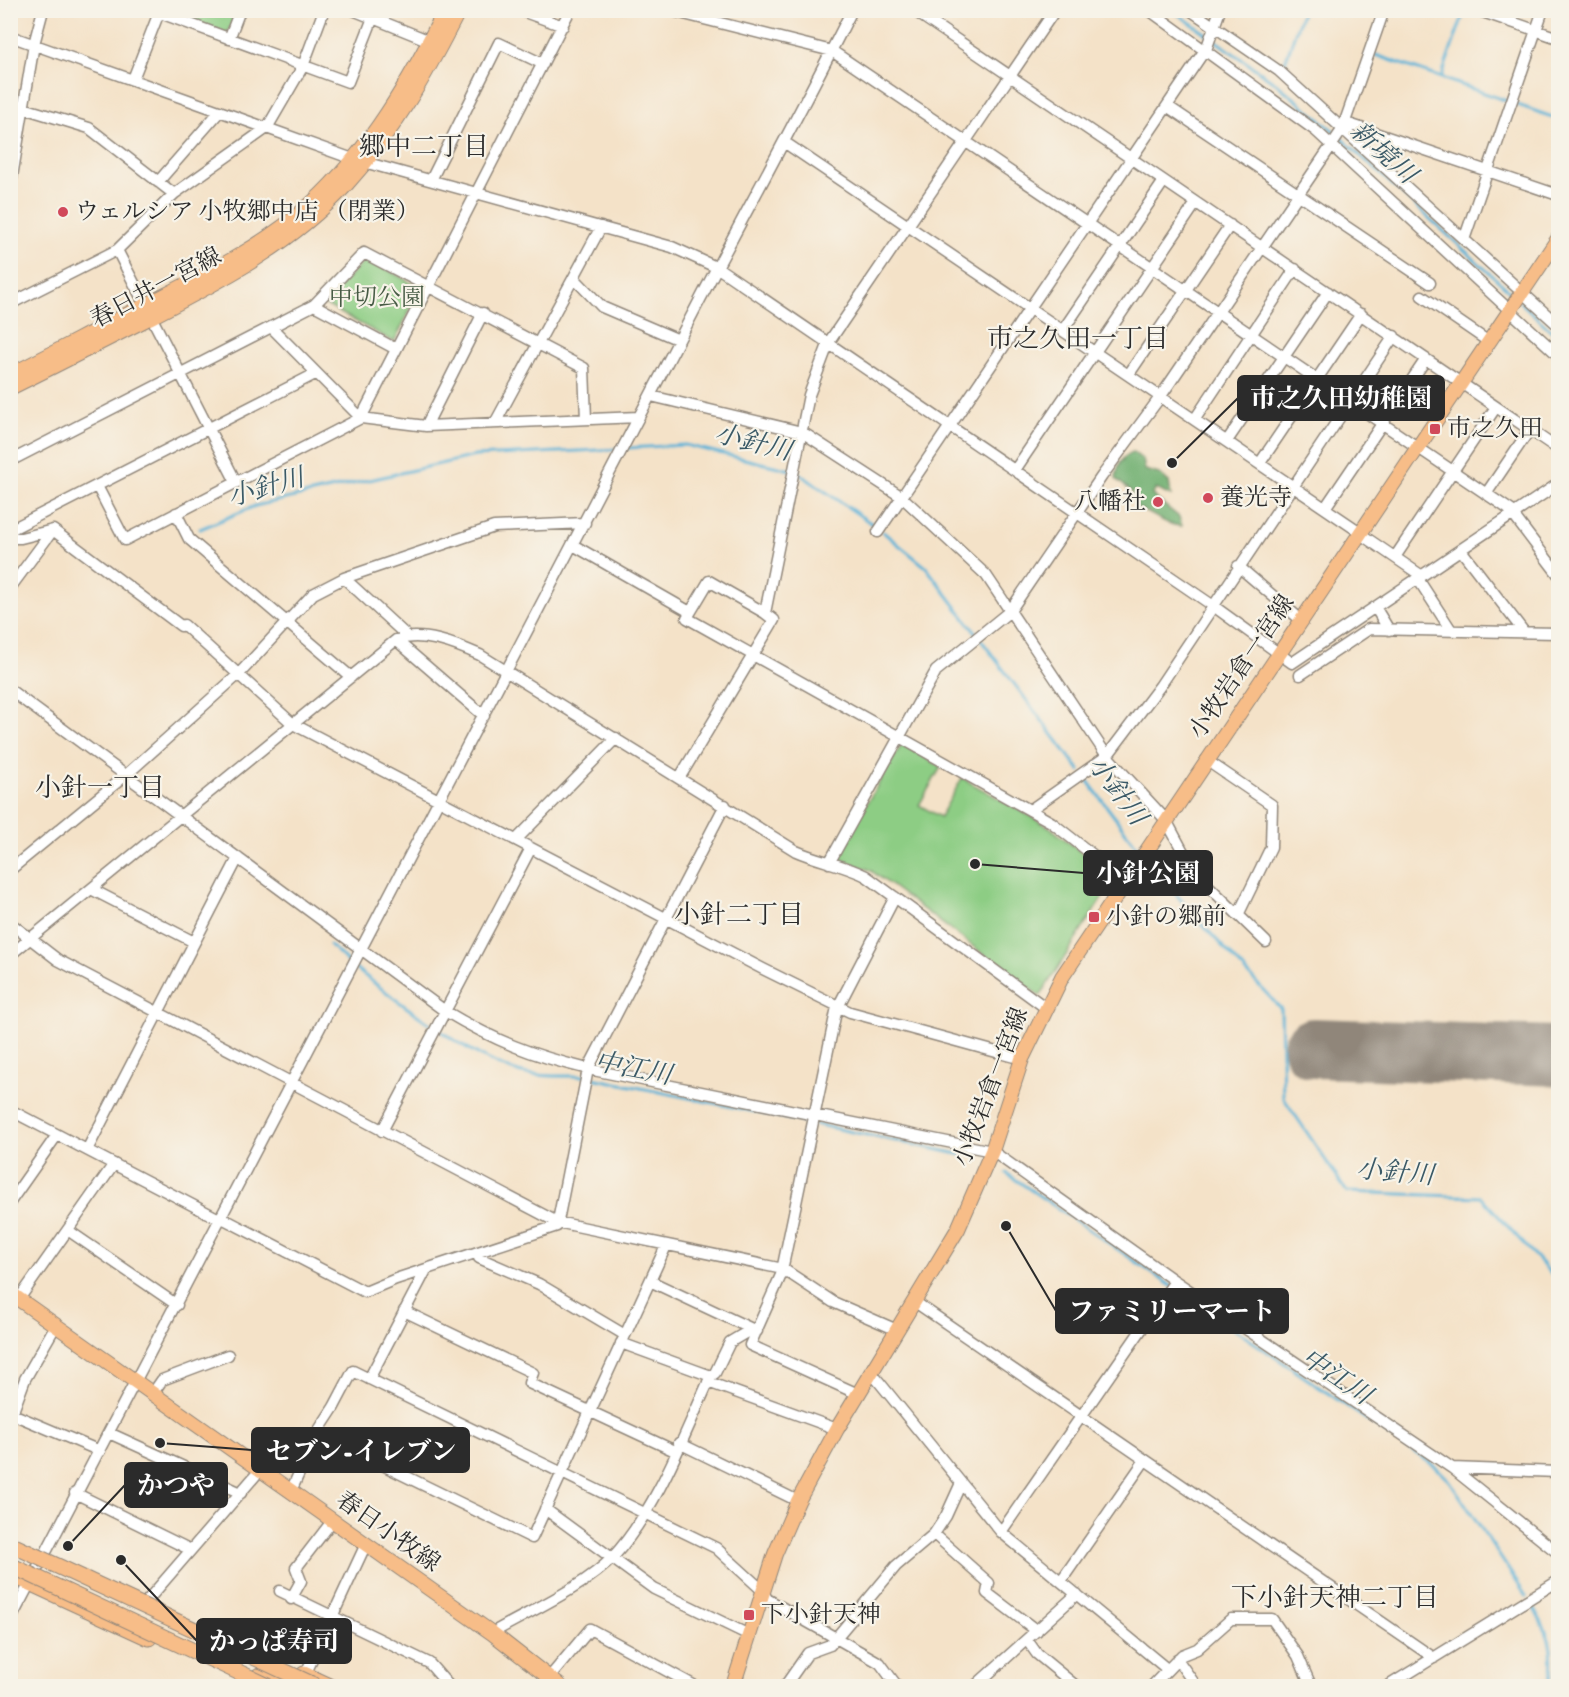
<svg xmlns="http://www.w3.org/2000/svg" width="1569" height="1697" viewBox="0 0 1569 1697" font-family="'IM FELL DW Pica','Noto Serif JP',serif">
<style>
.green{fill:#8dcd84;stroke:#5c7c58;stroke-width:1.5}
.forest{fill:#72b072;stroke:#4e6e4e;stroke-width:1.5}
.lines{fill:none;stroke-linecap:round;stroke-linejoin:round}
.stream{stroke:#5ab2d7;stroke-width:3}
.runway{stroke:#90867a;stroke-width:60}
.minor-casing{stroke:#90867a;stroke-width:13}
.major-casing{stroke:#90867a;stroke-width:16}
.highway-casing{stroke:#90867a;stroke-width:17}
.minor{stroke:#fff;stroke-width:10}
.major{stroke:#f7bd88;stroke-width:14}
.highway{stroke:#f7bd88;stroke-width:15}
.highway-bridge-casing{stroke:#90867a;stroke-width:17;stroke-linecap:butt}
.highway-bridge{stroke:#f7bd88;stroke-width:15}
.poi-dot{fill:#d1495b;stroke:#f7f3e8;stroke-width:2}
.labels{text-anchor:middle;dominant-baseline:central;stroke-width:4.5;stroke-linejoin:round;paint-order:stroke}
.poi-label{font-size:24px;fill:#2b2b2b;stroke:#f7f3e8;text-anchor:start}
.street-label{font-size:24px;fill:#2b2b2b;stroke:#f7f3e8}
.park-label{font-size:24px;fill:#485c46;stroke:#f7f3e8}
.neighbourhood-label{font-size:26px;fill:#2b2b2b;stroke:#f7f3e8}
.water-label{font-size:26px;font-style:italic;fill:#3b5a67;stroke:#f7f3e8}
.leader{fill:none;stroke:#2b2b2b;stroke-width:2}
.callout-dot{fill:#2b2b2b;stroke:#f7f3e8;stroke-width:2}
.callout{fill:#2b2b2b;stroke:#2b2b2b;stroke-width:2}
.callout-label{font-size:26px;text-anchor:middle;font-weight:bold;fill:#fff}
</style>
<rect width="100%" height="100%" fill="#f7f3e8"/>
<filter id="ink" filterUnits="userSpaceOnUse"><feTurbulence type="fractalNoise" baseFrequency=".0167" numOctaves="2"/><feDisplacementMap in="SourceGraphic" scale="12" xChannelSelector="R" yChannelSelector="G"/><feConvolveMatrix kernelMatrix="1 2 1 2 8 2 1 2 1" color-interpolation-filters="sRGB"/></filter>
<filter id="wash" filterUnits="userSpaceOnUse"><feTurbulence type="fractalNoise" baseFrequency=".008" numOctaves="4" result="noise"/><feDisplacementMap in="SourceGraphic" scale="24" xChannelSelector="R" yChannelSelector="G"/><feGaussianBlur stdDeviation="1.35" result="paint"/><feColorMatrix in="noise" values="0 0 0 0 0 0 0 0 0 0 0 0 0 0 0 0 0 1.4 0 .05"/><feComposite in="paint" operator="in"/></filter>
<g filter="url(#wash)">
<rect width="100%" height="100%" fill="#f4e2c8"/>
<path class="green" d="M168 11H237L228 32 225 33Z
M366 258 421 288 394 342 324 304Z
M902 744 941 767 919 805 940 817 962 778 1048 826 1111 876 1113 881 1040 996 870 870 839 859 838 852Z"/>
<path class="forest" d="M1133 452 1143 460 1145 470 1159 474 1169 482 1171 496 1156 489 1152 495 1179 517 1182 526C1165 526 1153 513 1137 508L1133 493 1116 479C1117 466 1121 457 1133 452Z"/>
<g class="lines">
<path class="stream" d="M1172 10 1208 35
M1213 39 1277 84 1336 133
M1373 54 1507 101
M1284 65 1303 10
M1441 78 1465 10
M1515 104 1558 119
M1341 138 1516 297
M1520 302 1558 337
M626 448 685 445 791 470
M797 472 878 528
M200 529 255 506 475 456 620 449
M883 532 926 567 1080 771
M1084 776 1137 847
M1146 859 1198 920 1281 1009 1283 1097 1347 1192 1481 1197 1553 1276
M330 945 350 964
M355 968C393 998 482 1067 527 1074 546 1077 565 1076 583 1076L963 1155
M1006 1173 1436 1467 1450 1481 1526 1596
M1530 1602C1550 1635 1556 1647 1549 1686"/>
<path class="runway" d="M1313 1048 1558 1056"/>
</g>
</g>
<g filter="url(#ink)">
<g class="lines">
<g class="minor-casing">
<path id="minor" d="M152 10 348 82 376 10
M353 10 430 41
M519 10 563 26
M668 10 832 51 1516 514
M913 10 1558 449
M1149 10 1316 131 1558 355
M1190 10 1279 71 1558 325
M1477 10 1558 38
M10 36 353 159 672 247 718 268 1212 605 1292 663 1558 484
M229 39 240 10
M133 79 160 10
M10 104 89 128 174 194
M1167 106 1430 283
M1346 123 1558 195
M784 142 1360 532
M431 180 499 43 543 64
M158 182 220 111
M10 189 34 44 43 10
M1465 237 1543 10
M117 250 236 482
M575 279 602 307 679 340
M1422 296 1489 342
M10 304 117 250 174 194 267 128 303 66 324 10
M314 305 396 349
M272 328 361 418 426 426 639 417
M1063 330 1164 181
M1129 374 1230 225
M651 396 802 432 902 497 986 575 1107 756 1166 820 1194 872 1266 942
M1195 419 1295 269
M495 423 601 227
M426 426 483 313
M1227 441 1328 292
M10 461 314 305 364 253 584 368 586 419
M1260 463 1361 314
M1015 470 1196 203
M97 486 125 540 361 418 570 10
M1486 494 1530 429
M1325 508 1426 359
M176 513 189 539 351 677
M1514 516 1558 574
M10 530 315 374
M878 532 1207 47 1220 10
M1359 533 1422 576
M10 538H21L53 530
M573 545 690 612
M1461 550 1524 632
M1395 557 1496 407
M1238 566 1301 620
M344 578 407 636
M1418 579 1451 630
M10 588 53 530 181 626 184 625 293 724 763 969 850 1012 1022 1059
M1375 607 1389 630
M765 613 709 581 687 618 1051 822 1125 880
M396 640 484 716
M1300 675 1369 629 1558 633
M10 690 445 1011C495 1041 531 1055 588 1069L992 1151 1175 1281 1452 1468 1558 1553
M1206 760 1272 805 1271 847 1238 915
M680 777 774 620 765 613 809 395 829 342 1055 10
M1030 810 1107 756 1160 686 1394 336
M516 840 616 738
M829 863 936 671 1010 611 1102 476 1161 396 1342 130 1384 10
M10 870 126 775 239 674 313 594 344 578 494 527 585 523
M91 889 194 942
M10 923 58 960 557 1222 783 1269 833 1302 897 1330
M10 955 396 640C423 631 455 644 480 655L796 851C819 861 844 865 866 876L1046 1008
M837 1007 781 1275 750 1345 858 1394
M838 1007 895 897
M10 1110 221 1220
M382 1131 531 848
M87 1150 238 858
M10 1202 57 1135
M222 1218 365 1292 396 1279 557 1226 588 1069 725 805
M69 1231 177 1305
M478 1253 479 1258 539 1284 625 1335
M650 1281 752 1329
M19 1299 114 1164
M915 1302 1434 1658
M404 1311 533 1373 529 1383 675 1451
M621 1343 711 1376
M871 1372 1001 1532 1167 1669
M369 1379 425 1272
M708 1382 837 1429
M153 1393 162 1380 228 1355
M10 1413 100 1451
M12 1414 25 1379 56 1325
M109 1433 241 1493
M317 1433 532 1538 666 1246
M679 1443 798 1501
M1452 1468 1558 1472
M291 1491 317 1433 334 1407 353 1371 716 1548 762 1590 767 1599 880 1663 897 1686
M75 1493 191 1550
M545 1509 654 1589 749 1635
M1001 1532 1175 1281
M934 1534 989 1583 987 1593 1037 1631
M1061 1581 1145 1460
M280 1591 429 1663 449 1686
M291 1599 301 1581 296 1568 333 1520
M146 1602 261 1469
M10 1621C231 1194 458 769 678 342 735 231 796 122 852 10
M492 1633C528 1612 585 1587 613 1557 657 1509 684 1435 711 1376L715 1373 730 1342 752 1329 757 1331
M1027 1640 1037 1654 1076 1686
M1177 1659 1196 1686
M305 1675 366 1544
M549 1678 590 1629 695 1686
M785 1686 808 1653 830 1645 896 1566 934 1534 946 1516 961 1483
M975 1686 1077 1594
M1152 1686 1182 1655 1197 1649 1231 1619H1272L1298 1656 1311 1686
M1388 1686 1558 1581"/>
</g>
<g class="major-casing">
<path id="major" d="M10 375C56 352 102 327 148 304 205 275 263 247 311 204 370 150 410 81 445 10
M10 388C57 365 103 341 149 318 219 282 291 245 345 186 393 134 427 73 459 10
M10 1293 492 1633 560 1686
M733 1686 775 1554 798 1501 837 1429 958 1229 992 1151 1022 1059 1062 977 1558 239"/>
</g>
<g class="highway-casing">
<path id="highway" d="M10 1574 149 1638
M304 1674 330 1686
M258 1676 283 1686"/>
</g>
<use href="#minor" class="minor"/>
<use href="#major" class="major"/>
<use href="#highway" class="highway"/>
<g class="highway-bridge-casing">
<path id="highway-bridge" d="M10 1544 316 1686
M10 1565 268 1686"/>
</g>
<use href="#highway-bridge" class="highway-bridge"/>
</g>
</g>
<g class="poi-dot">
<circle cx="63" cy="212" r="6"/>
<rect x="1429" y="423" width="12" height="12" rx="3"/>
<circle cx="1208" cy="498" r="6"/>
<circle cx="1158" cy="502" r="6"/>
<rect x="1088" y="911" width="12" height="12" rx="3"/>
<rect x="743" y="1609" width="12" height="12" rx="3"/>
</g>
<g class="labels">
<g class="poi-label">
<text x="75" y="212">ウェルシア 小牧郷中店 （閉業）</text>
<text x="1447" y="429">市之久田</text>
<text x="1220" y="498">養光寺</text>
<text x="1146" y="502" text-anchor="end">八幡社</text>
<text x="1106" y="917">小針の郷前</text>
<text x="761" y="1615">下小針天神</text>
</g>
<g class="street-label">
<text transform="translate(156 288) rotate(-28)">春日井一宮線</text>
<text transform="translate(1242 667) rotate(-56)">小牧岩倉一宮線</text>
<text transform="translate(991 1087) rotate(-69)">小牧岩倉一宮線</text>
<text transform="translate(388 1532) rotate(35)">春日小牧線</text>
</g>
<g class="park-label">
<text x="377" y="298">中切公園</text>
</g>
<g class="neighbourhood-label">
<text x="424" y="147">郷中二丁目</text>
<text x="1078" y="339">市之久田一丁目</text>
<text x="100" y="788">小針一丁目</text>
<text x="739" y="915">小針二丁目</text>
<text x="1335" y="1598">下小針天神二丁目</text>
</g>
<g class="water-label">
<text transform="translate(1383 153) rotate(42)">新境川</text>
<text transform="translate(753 443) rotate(14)">小針川</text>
<text transform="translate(266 488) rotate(-16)">小針川</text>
<text transform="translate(1117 791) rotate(53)">小針川</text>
<text transform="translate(633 1069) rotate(11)">中江川</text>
<text transform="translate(1395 1173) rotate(5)">小針川</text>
<text transform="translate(1336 1377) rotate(34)">中江川</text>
</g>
</g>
<path class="leader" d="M1172 463L1238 398M975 864L1084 873M1006 1226L1056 1311M160 1443L252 1450M68 1546L125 1485M121 1560L197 1641"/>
<g class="callout-dot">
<circle cx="1172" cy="463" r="6"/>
<circle cx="975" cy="864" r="6"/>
<circle cx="1006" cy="1226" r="6"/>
<circle cx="160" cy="1443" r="6"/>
<circle cx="68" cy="1546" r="6"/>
<circle cx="121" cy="1560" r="6"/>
</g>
<g class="callout">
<rect x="1238" y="376" width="206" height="44" rx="6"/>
<rect x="1084" y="851" width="128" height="44" rx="6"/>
<rect x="1056" y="1289" width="232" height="44" rx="6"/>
<rect x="252" y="1428" width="217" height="44" rx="6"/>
<rect x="125" y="1463" width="102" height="44" rx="6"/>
<rect x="197" y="1619" width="154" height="44" rx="6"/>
</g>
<g class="callout-label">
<text x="1341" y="407">市之久田幼稚園</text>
<text x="1148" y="882">小針公園</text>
<text x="1172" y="1320">ファミリーマート</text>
<text x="361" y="1460">セブン-イレブン</text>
<text x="176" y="1494">かつや</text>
<text x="274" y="1650">かっぱ寿司</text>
</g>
<rect width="1569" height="1697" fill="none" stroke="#f7f3e8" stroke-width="36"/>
</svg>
